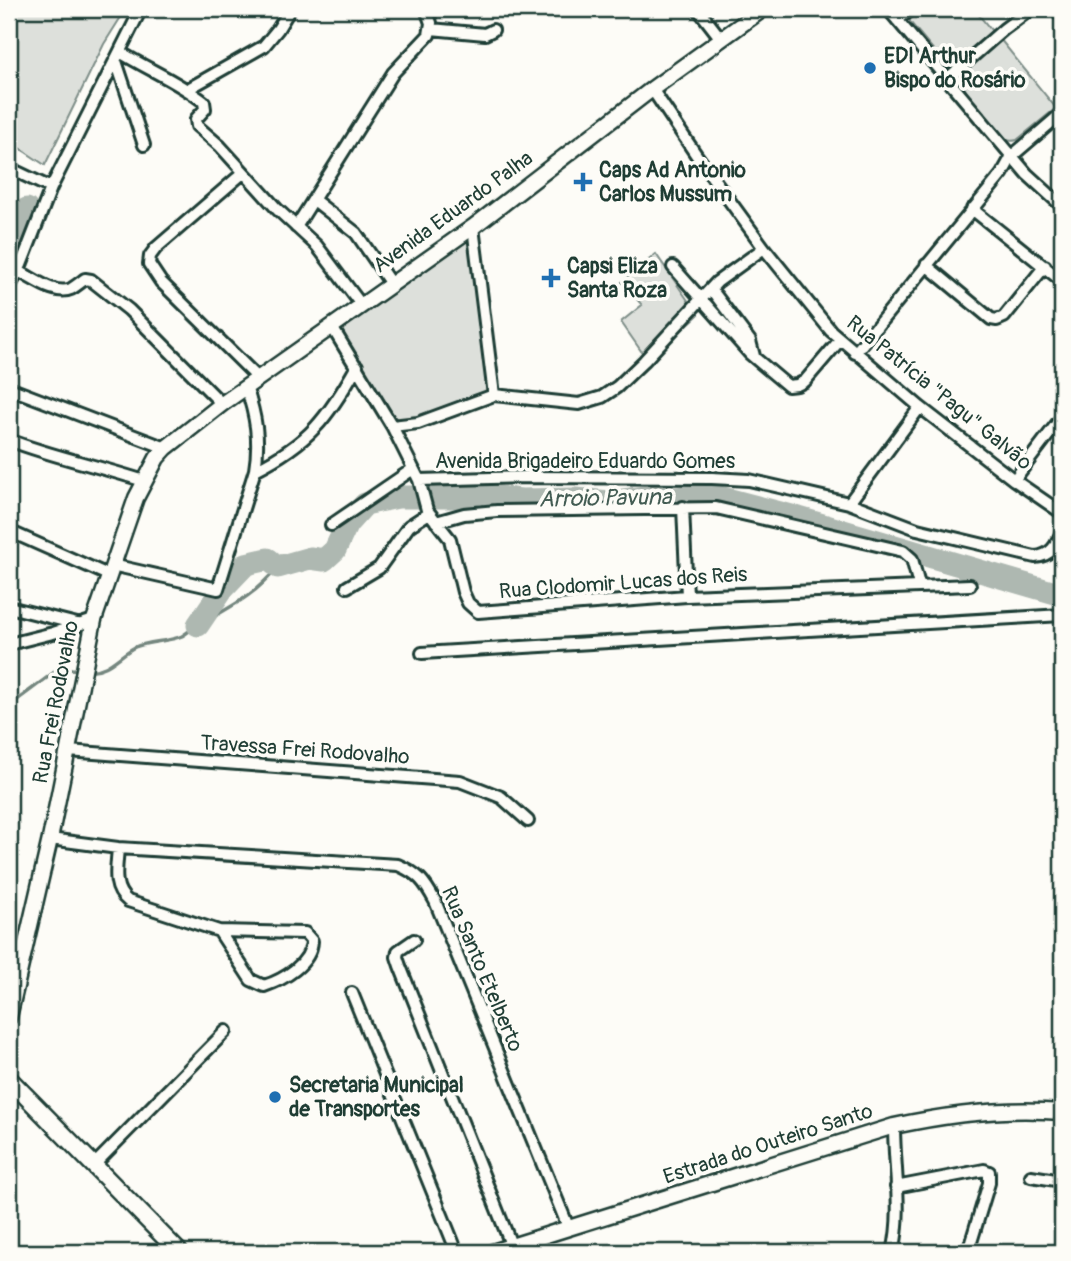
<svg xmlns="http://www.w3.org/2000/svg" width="1071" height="1261" viewBox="0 0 1071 1261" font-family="Pangolin,sans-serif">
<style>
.park{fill:#dde0db;stroke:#7e8e88;stroke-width:2}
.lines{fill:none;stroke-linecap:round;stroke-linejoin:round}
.stream{stroke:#75877f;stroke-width:3.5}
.river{stroke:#aeb8b1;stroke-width:23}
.minor-casing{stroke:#1f3d34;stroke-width:16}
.tertiary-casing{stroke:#1f3d34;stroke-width:19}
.secondary-casing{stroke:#1f3d34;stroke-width:21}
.minor{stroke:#fdfcf7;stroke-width:10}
.tertiary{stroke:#fdfcf7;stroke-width:14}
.secondary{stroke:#fdfcf7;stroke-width:16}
.poi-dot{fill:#1f6fb2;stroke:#fdfcf7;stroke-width:2.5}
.labels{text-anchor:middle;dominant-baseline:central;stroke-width:7;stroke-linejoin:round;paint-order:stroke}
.poi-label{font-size:21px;font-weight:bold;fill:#1f3d34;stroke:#fdfcf7;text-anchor:start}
.street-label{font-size:21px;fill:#1f3d34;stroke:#fdfcf7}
.water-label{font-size:23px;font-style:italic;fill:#435c53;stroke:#fdfcf7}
</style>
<rect width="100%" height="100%" fill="#fdfcf7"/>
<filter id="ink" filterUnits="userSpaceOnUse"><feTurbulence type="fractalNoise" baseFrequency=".0143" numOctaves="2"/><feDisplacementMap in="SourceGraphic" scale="14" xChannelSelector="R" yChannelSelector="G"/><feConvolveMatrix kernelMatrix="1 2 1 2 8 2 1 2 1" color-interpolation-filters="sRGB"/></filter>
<g filter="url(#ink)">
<path class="park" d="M9 9H126L104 44 45 165 9 141Z
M917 9H974L992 31 952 64 946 65 910 22V17Z
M1000 39 1056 108 1017 140C1007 143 1003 138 996 131 987 119 957 89 963 74 968 60 989 48 1000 39Z
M469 236 494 395 397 434 339 329Z
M656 254 698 315 648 361 621 322 642 305 622 282Z"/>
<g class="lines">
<path class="stream" d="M89 670C108 672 119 655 135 647 150 641 168 642 182 636 187 633 191 629 196 627 231 606 251 599 278 567
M9 706 60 668 81 670"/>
<path class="river" d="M9 252 27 209
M198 625 223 588 246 564 268 559 278 567 310 558 324 560 335 550 347 524 365 504 398 497H461L483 492 490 496 521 500 576 499 610 502 645 497 677 498 711 495 799 518 1062 595"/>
<g class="minor-casing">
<path id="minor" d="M698 9 722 40
M888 9 1027 174 1062 206
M1056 9 1062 17
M897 20 912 9
M431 29 485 34 493 30
M120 52C147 69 179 82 204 102L205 109 196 119 197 126 220 146 277 209 317 246 362 306
M116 61 144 145
M946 80 1004 29 1031 9
M188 89 264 46 278 29 290 9
M652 89 697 156 764 248 831 331 920 407 1014 480 1062 513
M9 168 51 188
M243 173 156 248 150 256 149 264 161 282 258 378
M314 200 356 233 391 284
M972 209 1062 281
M296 227 393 73 429 35 431 23 426 9
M473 227 494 395
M926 265 991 319 997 320 1004 317 1045 266
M673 267 750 354 788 386 797 385 805 381 840 340
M18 271C33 278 55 296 71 289 76 286 81 282 85 279L91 280 129 310 222 404
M9 288 21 265 51 188 141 9
M711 289 750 341 754 356
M332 327 392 426 419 480 427 510 450 539 463 592 468 603 478 612 687 596 970 585
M855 353 1002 174 1012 156 1062 113
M9 388 166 448
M392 426 418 423 494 395 579 404 602 397 617 387 644 361 717 282 764 248
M9 440C53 457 99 466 144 481
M255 470C309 443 328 418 357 366
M419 480 526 477 712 478 749 480 849 503 917 529 1035 557C1051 556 1057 545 1062 531
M1014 480 1062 417
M849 503 920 407
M683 507 687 596
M436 522 464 514 497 511 716 508 903 551 912 559 919 585
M331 525 413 469
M9 531 108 575
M112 565 218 589 255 470C260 440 256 416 246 387
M347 587 379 568 409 526 429 513
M9 607 77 624
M9 644 53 633 94 620
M422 653 1062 615
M68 751 460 781 501 797 528 821
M50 839 118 848 398 865C419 874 424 881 435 901L569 1229
M118 848C117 866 111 888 128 901L219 931 305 933 312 941C311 964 283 980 264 986L251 980 219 931
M414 940 398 951 397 957 400 966 512 1247
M352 993 457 1252
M93 1166 226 1031
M1031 1176 1062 1181
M896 1187 984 1170 989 1172V1183L968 1252
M893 1252C903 1211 894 1168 894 1126"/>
</g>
<g class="tertiary-casing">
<path id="tertiary" d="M9 1017 50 839 94 620 136 498 157 458 166 448 222 404 473 227 652 89 763 9
M492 1252 894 1126C949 1114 1006 1107 1062 1112"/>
</g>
<g class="secondary-casing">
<path id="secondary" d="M9 1079 179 1252"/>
</g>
<use href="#minor" class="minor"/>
<use href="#tertiary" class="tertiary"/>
<use href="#secondary" class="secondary"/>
</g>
</g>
<g class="poi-dot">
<circle cx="870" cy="68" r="7"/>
<path d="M579.5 171.5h7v7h7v7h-7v7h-7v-7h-7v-7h7z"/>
<path d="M547.5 267.5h7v7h7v7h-7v7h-7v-7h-7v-7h7z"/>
<circle cx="275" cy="1097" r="7"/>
</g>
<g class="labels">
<g class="poi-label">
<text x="884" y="56">EDI Arthur<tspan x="884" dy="24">Bispo do Rosário</tspan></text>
<text x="599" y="170">Caps Ad Antonio<tspan x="599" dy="24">Carlos Mussum</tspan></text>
<text x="567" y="266">Capsi Eliza<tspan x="567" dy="24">Santa Roza</tspan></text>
<text x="289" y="1085">Secretaria Municipal<tspan x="289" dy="24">de Transportes</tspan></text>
</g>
<g class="street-label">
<text transform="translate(453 212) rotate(-36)">Avenida Eduardo Palha</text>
<text transform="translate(939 393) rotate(39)">Rua Patrícia "Pagu" Galvão</text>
<text x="585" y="461">Avenida Brigadeiro Eduardo Gomes</text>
<text transform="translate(623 583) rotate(-4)">Rua Clodomir Lucas dos Reis</text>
<text transform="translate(56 702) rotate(-79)">Rua Frei Rodovalho</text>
<text transform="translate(305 750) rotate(4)">Travessa Frei Rodovalho</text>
<text transform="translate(482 969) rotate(67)">Rua Santo Etelberto</text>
<text transform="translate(768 1144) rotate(-18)">Estrada do Outeiro Santo</text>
</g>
<g class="water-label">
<text transform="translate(605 498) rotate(-1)">Arroio Pavuna</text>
</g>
</g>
<rect width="1071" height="1261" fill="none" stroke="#fdfcf7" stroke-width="35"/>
<rect x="18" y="18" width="1036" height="1226" fill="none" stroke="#1f3d34" stroke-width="2.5" filter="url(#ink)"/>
</svg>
